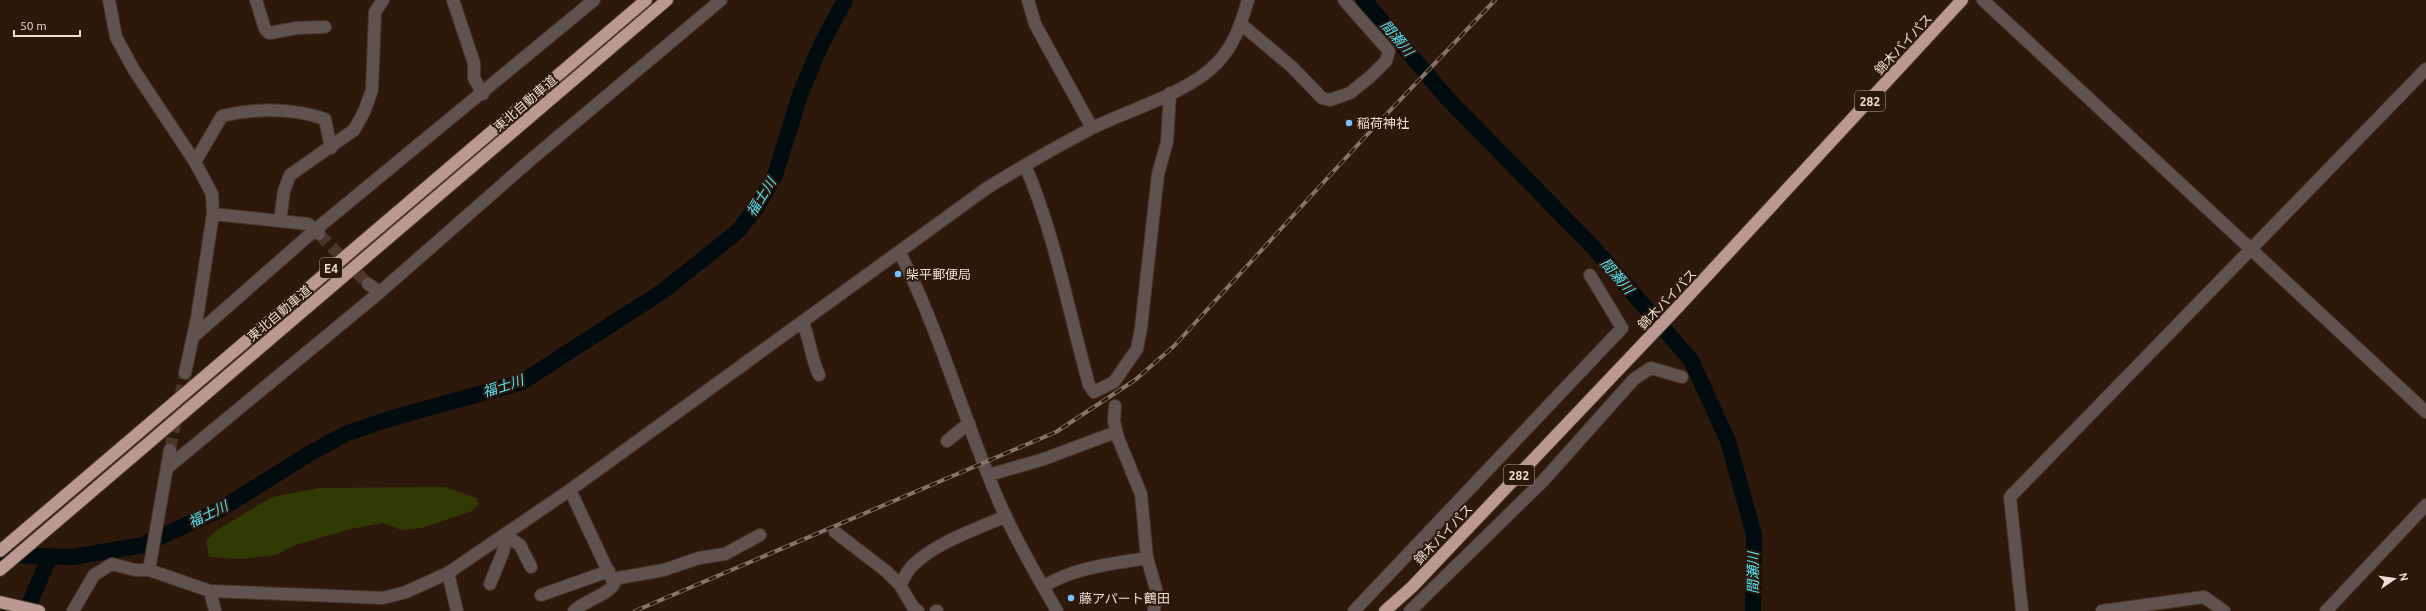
<svg xmlns="http://www.w3.org/2000/svg" width="2426" height="611" viewBox="0 0 2426 611" font-family="Ubuntu,'Noto Sans JP',sans-serif">
<style>
.green{fill:#313a03}
.lines{fill:none;stroke-linecap:round;stroke-linejoin:round}
.river{stroke:#020b0d;stroke-width:16}
.minor-tunnel{stroke:#4a372a;stroke-width:12;stroke-dasharray:12 6;stroke-linecap:butt}
.minor-casing{stroke:#483528;stroke-width:14}
.highway-casing{stroke:#483528;stroke-width:14}
.minor{stroke:#5f524f;stroke-width:12}
.highway{stroke:#b99992;stroke-width:12}
.rail-casing{stroke:#857469;stroke-width:4}
.rail{stroke:#2d190c;stroke-width:2.5;stroke-dasharray:8;stroke-linecap:butt}
.poi-dot{fill:#79bff8;stroke:#2d190c;stroke-width:1.5}
.labels{text-anchor:middle;dominant-baseline:central;stroke-width:4;stroke-linejoin:round;paint-order:stroke}
.shield{fill:#2d190c;stroke:#b3a399;stroke-width:1}
.shield-label{font-size:12px;font-weight:bold;fill:#ecded5}
.street-label{font-size:13px;fill:#ecded5;stroke:#2d190c}
.poi-label{font-size:13px;fill:#ecded5;stroke:#2d190c;text-anchor:start}
.water-label{font-size:14px;font-style:italic;fill:#52e2f7;stroke:#2d190c}
</style>
<rect width="100%" height="100%" fill="#2d190c"/>
<path class="green" d="M445 487 476 498 479 504 472 511 422 528 402 530 383 523 351 529 295 545 275 555 241 559 209 557 206 541 217 530 272 497 319 488Z"/>
<g class="lines">
<path class="river" d="M1364 0 1447 98 1592 246 1691 360 1728 441 1754 535 1753 611
M0 555 73 557 143 545 219 510 309 454 345 434 389 419 522 382 663 291 737 232 757 207 775 175 801 92 821 45 845 0
M31 600 50 556"/>
<path class="minor-tunnel" d="M319 234 368 284
M170 450 185 373"/>
<g class="minor-casing">
<path id="minor" d="M109 0 116 37 134 70 195 162 212 194 213 214 197 318 185 373
M256 0 265 29 269 33 297 28 325 27
M453 0 474 63V78L483 94
M1028 0 1035 24 1092 128
M1983 0 2426 412
M1241 24 1292 67 1322 98 1330 100 1350 93 1371 76 1386 61 1389 51 1344 0
M195 162 222 116C255 108 293 108 325 119L331 148
M1025 165C1056 238 1068 310 1089 385L1094 392 1114 382 1137 349 1141 328 1158 174 1167 142 1170 93
M213 214 308 224 319 234
M280 221 284 191 290 175 354 130 364 112 372 90 375 12 383 0
M900 253C941 334 964 421 1000 504 1016 541 1037 576 1057 611
M368 284 380 292
M803 323C810 340 811 358 819 375
M193 337 315 230 594 0
M1115 406 1114 421 1118 438 1141 494 1147 558 1156 589 1154 611
M947 441 969 423
M167 468 380 292 534 157 721 0
M989 475 1044 459 1116 432
M570 490 614 584C608 595 585 600 574 611
M835 532 886 571 900 585
M508 533 511 539 520 545 531 567
M149 570 170 450
M448 573 457 611
M613 579 664 570 699 558 725 554 760 535
M490 584 503 552 508 533
M1043 587C1074 567 1112 564 1147 558
M210 591 215 611
M541 595 609 571
M73 611 94 575 112 564 135 570H149L210 591 383 598 406 592 448 573 570 490 987 188C1021 167 1056 147 1092 128 1129 110 1191 92 1218 62 1235 44 1241 23 1248 0
M918 611 913 607 900 585C904 579 907 571 912 566 936 542 975 530 1006 516
M936 611H937
M1354 611 1622 328 1590 275
M1410 611 1543 481 1634 379 1651 368 1682 377
M2022 611 2010 497 2426 69
M2102 611 2204 597 2224 611
M2326 611 2426 505"/>
</g>
<g class="highway-casing">
<path id="highway" d="M0 551 646 0
M0 570 667 0
M0 602 39 611
M1385 611 1412 587 1679 306 1962 0"/>
</g>
<use href="#minor" class="minor"/>
<use href="#highway" class="highway"/>
<g class="rail-casing">
<path id="rail" d="M635 611 1056 432 1135 380 1174 346 1364 138 1495 0"/>
</g>
<use href="#rail" class="rail"/>
</g>
<g class="poi-dot">
<circle cx="1349" cy="123" r="4"/>
<circle cx="898" cy="274" r="4"/>
<circle cx="1071" cy="598" r="4"/>
</g>
<g class="labels">
<g class="shield">
<rect x="1855" y="91" width="30" height="20" rx="3"/>
<rect x="320" y="258" width="22" height="20" rx="3"/>
<rect x="1504" y="465" width="30" height="20" rx="3"/>
</g>
<g class="shield-label">
<text x="1870" y="101">282</text>
<text x="331" y="268">E4</text>
<text x="1519" y="475">282</text>
</g>
<g class="street-label">
<text transform="translate(1903 44) rotate(-47)">錦木バイパス</text>
<text transform="translate(525 103) rotate(-41)">東北自動車道</text>
<text transform="translate(1667 299) rotate(-46)">錦木バイパス</text>
<text transform="translate(279 313) rotate(-40)">東北自動車道</text>
<text transform="translate(1443 534) rotate(-46)">錦木バイパス</text>
</g>
<g class="poi-label">
<text x="1357" y="123">稲荷神社</text>
<text x="906" y="274">柴平郵便局</text>
<text x="1079" y="598">藤アパート鶴田</text>
</g>
<g class="water-label">
<text transform="translate(1397 38) rotate(50)">間瀬川</text>
<text transform="translate(761 197) rotate(-58)">福士川</text>
<text transform="translate(1617 276) rotate(49)">間瀬川</text>
<text transform="translate(503 386) rotate(-18)">福士川</text>
<text transform="translate(208 514) rotate(-26)">福士川</text>
<text transform="translate(1753 573) rotate(-90)">間瀬川</text>
</g>
</g>
<g transform="translate(2394 579) rotate(77)" stroke="#2d190c" stroke-width="3" paint-order="stroke">
<path d="M0-3L7 15L0 10L-7 15Z" fill="#ecded5"/>
<text y="-6" font-size="11" font-weight="bold" text-anchor="middle" fill="#ecded5">N</text>
</g>
<path d="M14 30v6h66v-6" fill="none" stroke="#ecded5" stroke-width="2"/>
<text x="20" y="30" font-size="12" fill="#ecded5" stroke="#2d190c" stroke-width="3" paint-order="stroke">50 m</text>
</svg>
